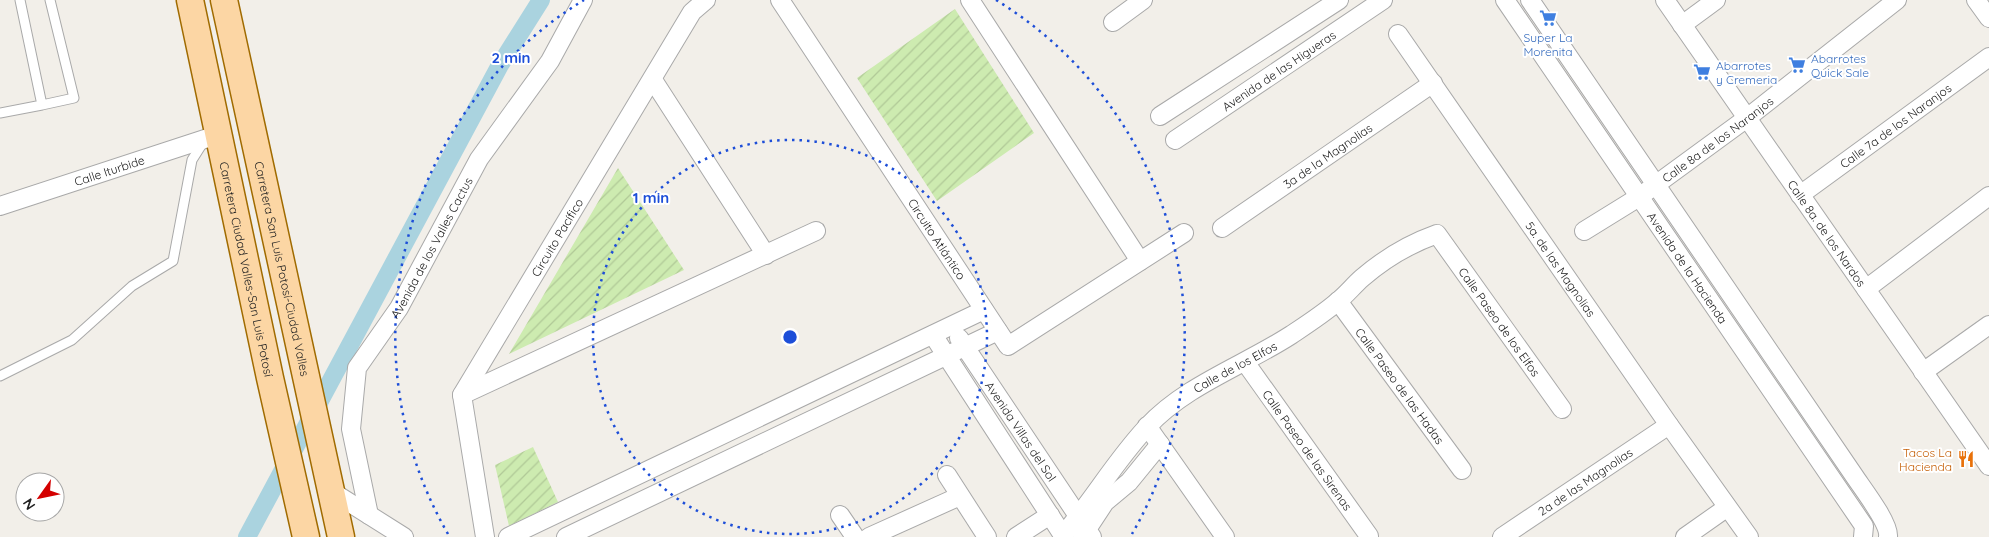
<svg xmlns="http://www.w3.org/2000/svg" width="1989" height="537" viewBox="0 0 1989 537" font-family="Quicksand,sans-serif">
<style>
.garden{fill:url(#garden-furrows)}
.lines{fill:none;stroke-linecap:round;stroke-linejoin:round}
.canal{stroke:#aad3df;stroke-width:18}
.lane-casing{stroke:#a9a9a9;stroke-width:11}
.street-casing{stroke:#a9a9a9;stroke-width:20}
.primary-casing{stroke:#a06b00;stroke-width:29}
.lane{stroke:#fff;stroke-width:9}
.street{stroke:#fff;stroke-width:18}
.primary{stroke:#fcd6a4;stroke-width:26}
.ring{fill:none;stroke:#1d4ed8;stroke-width:2.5;stroke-dasharray:2.5 5}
.labels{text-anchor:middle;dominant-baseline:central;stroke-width:4;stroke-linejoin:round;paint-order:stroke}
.shop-label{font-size:12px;fill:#366cbe;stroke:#fff;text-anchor:start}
.street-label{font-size:12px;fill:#222;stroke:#fff}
.food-label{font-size:12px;fill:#c56008;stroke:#fff;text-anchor:end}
.centre{fill:#1d4ed8;stroke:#fff;stroke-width:2.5}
.ring-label{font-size:15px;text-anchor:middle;font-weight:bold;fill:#1d4ed8;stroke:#fff;stroke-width:4;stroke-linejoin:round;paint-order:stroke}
</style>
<defs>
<pattern id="garden-furrows" width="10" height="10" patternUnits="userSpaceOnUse" patternTransform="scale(1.25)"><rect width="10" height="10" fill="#cdebb0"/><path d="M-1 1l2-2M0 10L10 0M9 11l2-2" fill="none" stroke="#b0c997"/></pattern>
</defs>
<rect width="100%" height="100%" fill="#f2efe9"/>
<path class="garden" d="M955 9 1034 133 937 201 857 78Z
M618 168 684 270 509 354Z
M533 447 558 502 509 526 495 465Z"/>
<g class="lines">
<path class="canal" d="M247 537 500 65 541 0"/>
<g class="lane-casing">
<path id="lane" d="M42 105 74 98 50 0
M0 113 42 105 20 0
M0 376 72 340 132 286 173 261 192 160 204 141"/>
</g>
<g class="street-casing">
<g id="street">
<path id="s1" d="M780 0 1008 346 1184 233"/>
<path d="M970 0 1140 261"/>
<path id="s2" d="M1505 0 1864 526 1863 537"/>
<path d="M1530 0 1855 477C1863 489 1890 524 1888 537"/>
<path id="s3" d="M1665 0 1989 466"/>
<path d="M1976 0 1989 18"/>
<path d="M1113 22 1143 0"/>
<path d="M1682 25 1716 0"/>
<path id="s4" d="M1398 34 1669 425 1749 537"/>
<path d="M653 80 766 255"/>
<path d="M1160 116 1339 0"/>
<path id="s5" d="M1175 140 1383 0"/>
<path id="s6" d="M1800 195 1989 57"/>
<path id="s7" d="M0 206 220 134"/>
<path id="s8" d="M1222 228 1433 83"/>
<path id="s9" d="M1584 231 1639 197 1747 118 1897 0"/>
<path d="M1866 289 1989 196"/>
<path id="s10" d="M1338 301 1462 470"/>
<path d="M933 335 1064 537"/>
<path id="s11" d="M959 338 1092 537"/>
<path id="s12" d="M1245 362 1369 536"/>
<path d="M1923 372 1989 325"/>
<path d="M462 395 816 231"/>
<path d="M1147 426 1225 537"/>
<path d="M947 475 987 537"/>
<path d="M331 491 404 537"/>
<path id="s13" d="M369 515 351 429 357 368 399 308 479 159 550 61 583 0"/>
<path d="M840 515 855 537"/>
<path id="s14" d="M1063 535C1093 500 1116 460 1147 427 1186 385 1243 366 1291 335 1306 325 1323 314 1337 302 1346 295 1353 286 1362 278 1384 259 1409 244 1437 234L1562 409"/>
<path id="s15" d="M485 537 462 395 692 12 706 0"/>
<path d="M508 537 984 310"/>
<path d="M566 537 998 331"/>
<path d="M869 537 960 496"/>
<path d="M1016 537 1050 515"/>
<path d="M1082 537 1105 502 1129 482 1160 444"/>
<path id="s16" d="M1502 537 1669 425"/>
<path d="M1685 537 1722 511 1725 504"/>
</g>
</g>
<g class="primary-casing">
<g id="primary">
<path id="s17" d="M190 0 270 378 306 537"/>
<path id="s18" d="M224 0 341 537"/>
</g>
</g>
<use href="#lane" class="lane"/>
<use href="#street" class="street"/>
<use href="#primary" class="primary"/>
</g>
<g class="ring">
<circle cx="790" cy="337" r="197"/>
<path d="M448 534A395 395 0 0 1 584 0M996 0A395 395 0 0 1 1132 534"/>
</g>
<defs>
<g id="supermarket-bare" transform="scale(1.35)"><path d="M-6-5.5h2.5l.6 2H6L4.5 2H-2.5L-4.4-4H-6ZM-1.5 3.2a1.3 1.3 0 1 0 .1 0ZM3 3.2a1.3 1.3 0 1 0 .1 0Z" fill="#3f7fe0" stroke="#fff" stroke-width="2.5" paint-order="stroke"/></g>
<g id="restaurant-bare" transform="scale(1.35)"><path d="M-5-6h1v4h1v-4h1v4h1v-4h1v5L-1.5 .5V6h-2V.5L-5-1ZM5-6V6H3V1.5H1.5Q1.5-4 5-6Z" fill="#e8710a" stroke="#fff" stroke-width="2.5" paint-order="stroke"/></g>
</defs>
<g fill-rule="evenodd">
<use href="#supermarket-bare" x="1548" y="18"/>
<use href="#supermarket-bare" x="1797" y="65"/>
<use href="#supermarket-bare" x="1702" y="72"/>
<use href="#restaurant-bare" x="1966" y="459"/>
</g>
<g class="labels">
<g class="shop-label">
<text x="1548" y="37" text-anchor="middle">Super La<tspan x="1548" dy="14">Morenita</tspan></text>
<text x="1811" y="58">Abarrotes<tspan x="1811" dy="14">Quick Sale</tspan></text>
<text x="1716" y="65">Abarrotes<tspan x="1716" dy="14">y Cremeria</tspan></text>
</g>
<g class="street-label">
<text stroke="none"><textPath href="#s5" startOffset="125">Avenida de las Higueras</textPath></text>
<text stroke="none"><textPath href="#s6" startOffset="118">Calle 7a de los Naranjos</textPath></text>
<text stroke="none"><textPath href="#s9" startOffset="162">Calle 8a de los Naranjos</textPath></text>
<text stroke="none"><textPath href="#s8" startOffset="128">3a de la Magnolias</textPath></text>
<text stroke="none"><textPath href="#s7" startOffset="115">Calle Iturbide</textPath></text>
<text stroke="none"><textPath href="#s3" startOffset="284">Calle 8a. de los Nardos</textPath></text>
<text stroke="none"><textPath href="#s15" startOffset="328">Circuito Pacífico</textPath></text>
<text stroke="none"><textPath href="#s1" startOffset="286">Circuito Atlántico</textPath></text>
<text stroke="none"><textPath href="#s13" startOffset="291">Avenida de los Valles Cactus</textPath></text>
<text stroke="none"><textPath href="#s18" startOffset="275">Carretera San Luis Potosí-Ciudad Valles</textPath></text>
<text stroke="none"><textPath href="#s2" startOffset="324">Avenida de la Hacienda</textPath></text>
<text stroke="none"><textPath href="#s17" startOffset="275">Carretera Ciudad Valles-San Luis Potosí</textPath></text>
<text stroke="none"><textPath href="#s4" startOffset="286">5a. de las Magnolias</textPath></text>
<text stroke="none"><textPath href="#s14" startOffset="595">Calle Paseo de los Elfos</textPath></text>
<text stroke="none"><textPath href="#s14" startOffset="244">Calle de los Elfos</textPath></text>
<text stroke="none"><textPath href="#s10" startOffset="105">Calle Paseo de las Hadas</textPath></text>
<text stroke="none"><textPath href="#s11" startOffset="112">Avenida Villas del Sol</textPath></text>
<text stroke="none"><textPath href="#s12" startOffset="108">Calle Paseo de las Sirenas</textPath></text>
<text stroke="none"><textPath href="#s16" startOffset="100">2a de las Magnolias</textPath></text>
</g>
<g class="food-label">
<text x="1952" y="452">Tacos La<tspan x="1952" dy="14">Hacienda</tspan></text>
</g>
</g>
<circle cx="790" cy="337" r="8" class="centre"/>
<g class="ring-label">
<text x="511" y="63">2 min</text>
<text x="651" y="203">1 min</text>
</g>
<g transform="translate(40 497) rotate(237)"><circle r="24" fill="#ffffff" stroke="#a7a7a7"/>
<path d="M0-4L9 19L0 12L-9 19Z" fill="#d40000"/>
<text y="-8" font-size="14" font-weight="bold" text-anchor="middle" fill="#222222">N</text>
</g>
</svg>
